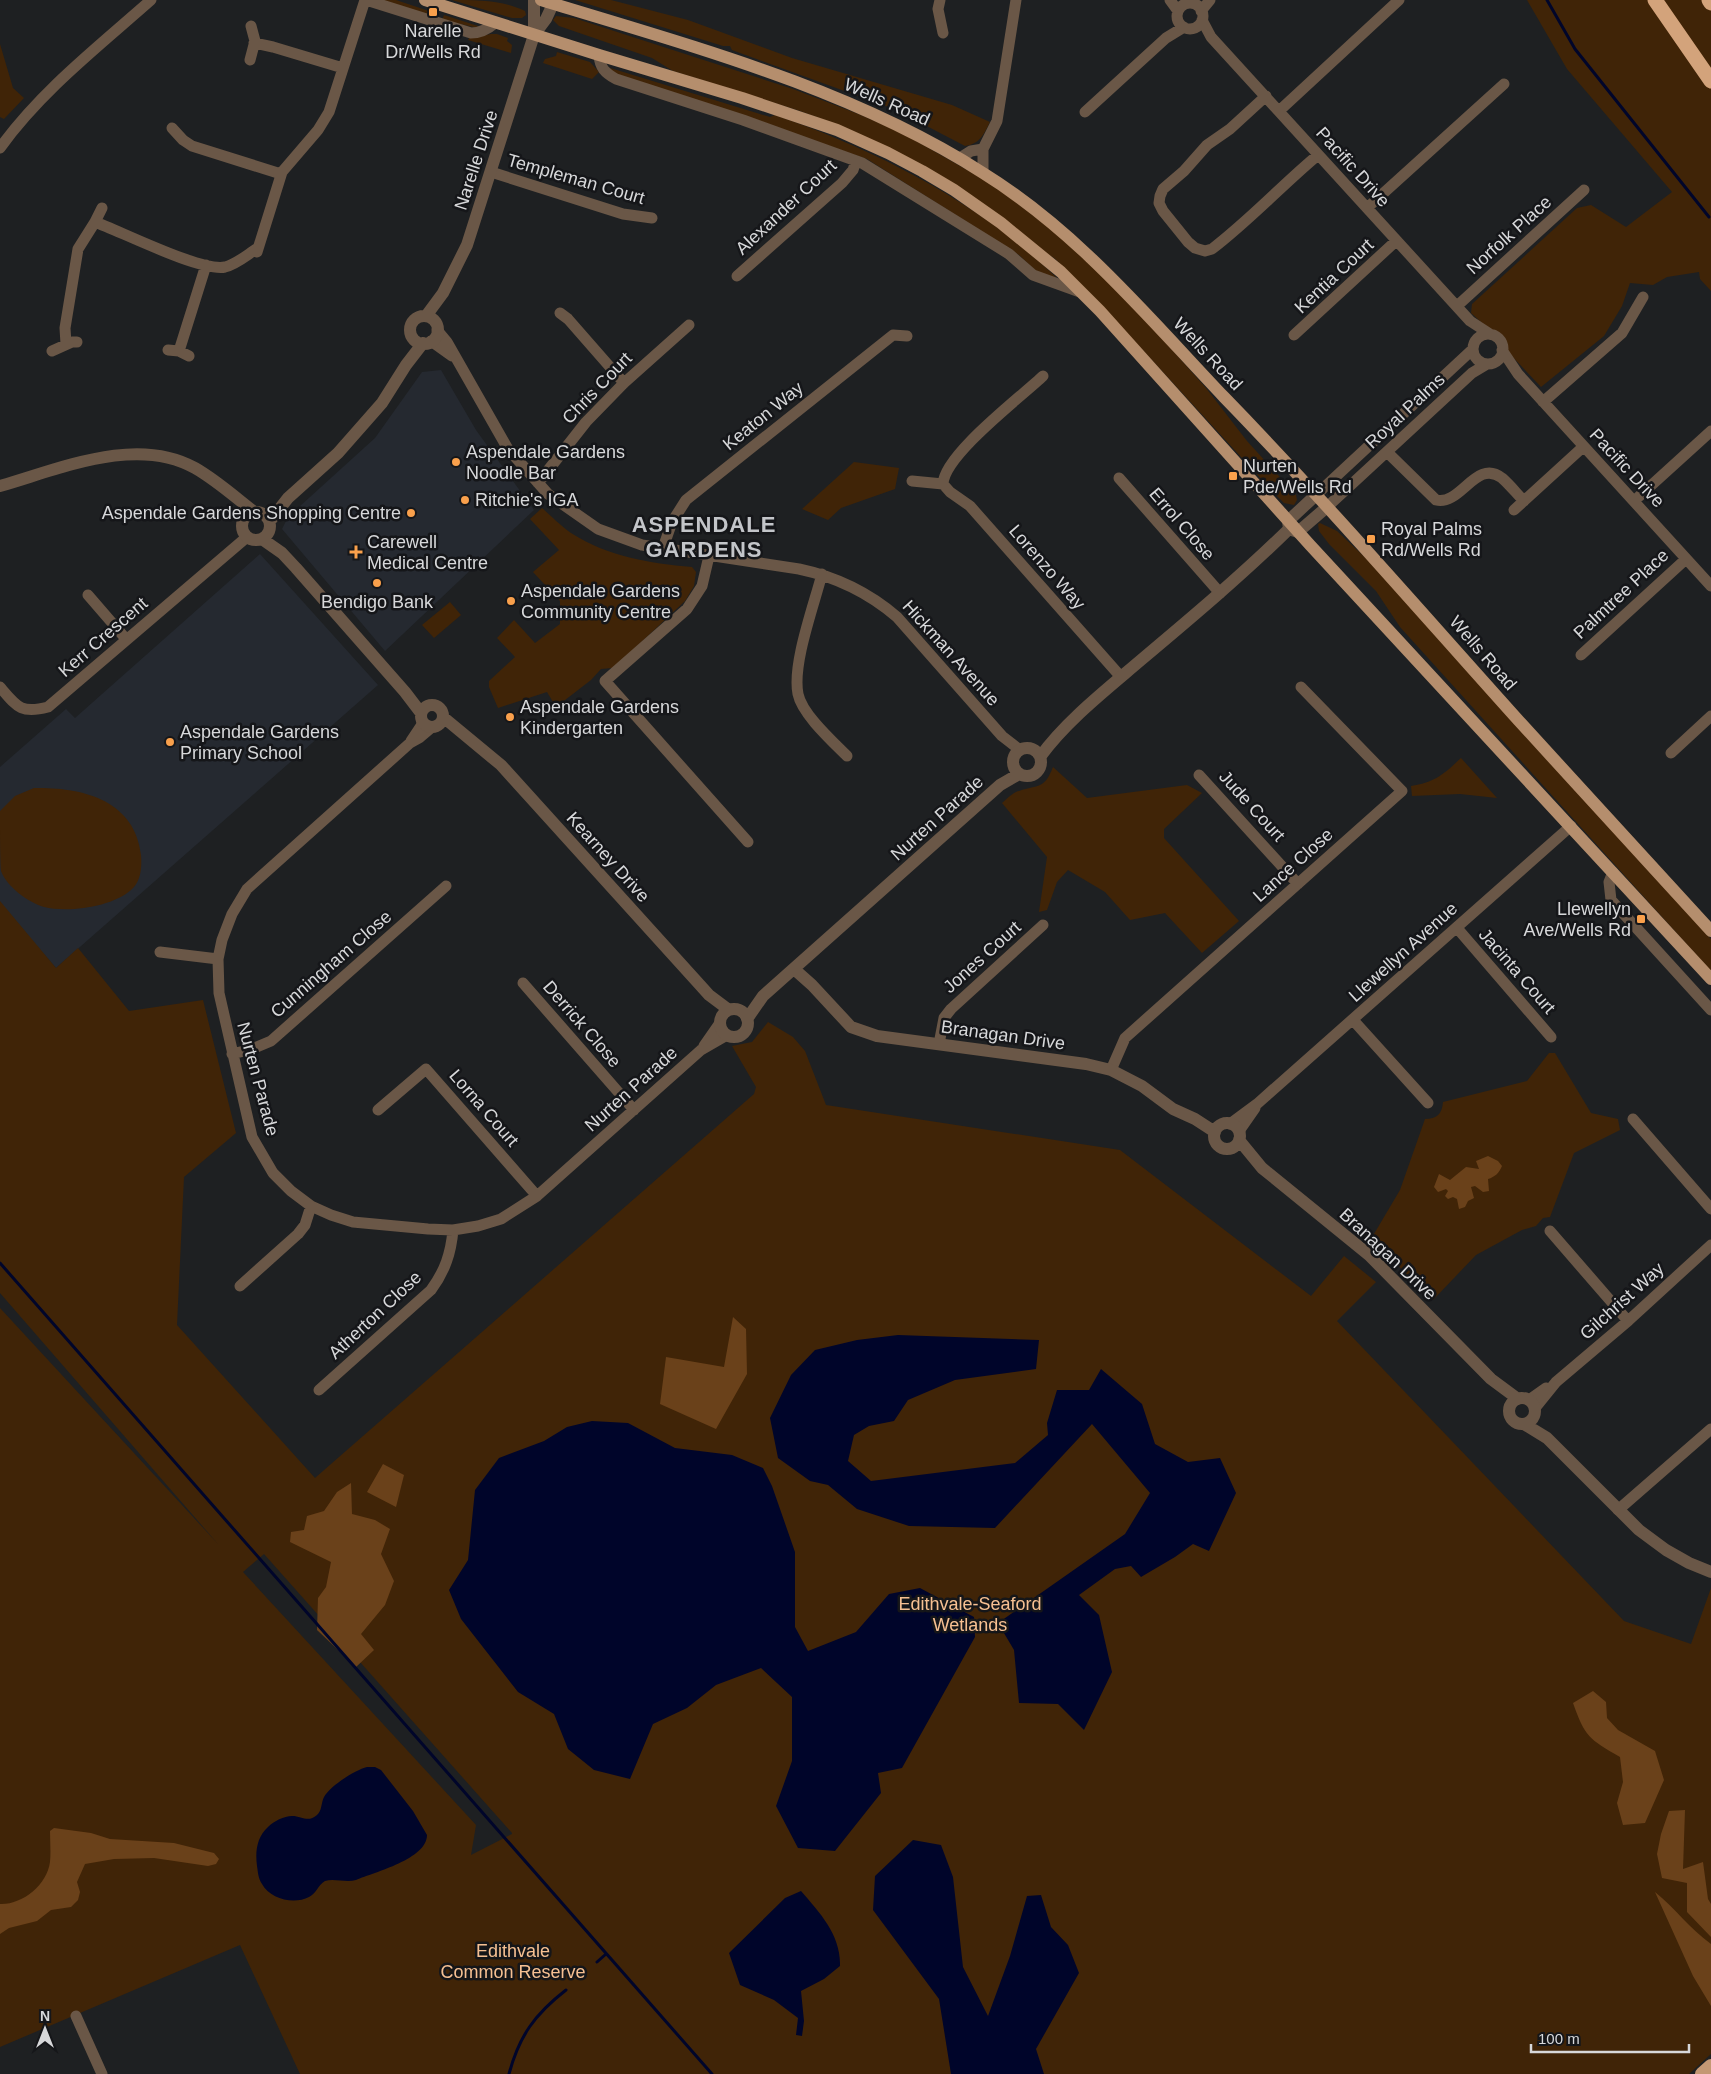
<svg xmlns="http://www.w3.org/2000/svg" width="1711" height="2074" viewBox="0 0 1711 2074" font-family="Helvetica,sans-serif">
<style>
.built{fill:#252930}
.green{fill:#402407;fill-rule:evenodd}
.forest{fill:#6a411a}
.water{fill:#00052a}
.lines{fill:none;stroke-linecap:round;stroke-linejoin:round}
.stream{stroke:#00052a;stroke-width:3}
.minor{stroke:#6a5747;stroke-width:11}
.tertiary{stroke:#6a5747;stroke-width:12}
.primary{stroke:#b58e6d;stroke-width:12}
.trunk{stroke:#c49874;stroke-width:14}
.motorway{stroke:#d3a37b;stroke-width:15}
.poi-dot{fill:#f9a04c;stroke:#151619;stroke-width:2}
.labels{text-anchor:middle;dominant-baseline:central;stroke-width:5;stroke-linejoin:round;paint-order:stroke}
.poi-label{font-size:18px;fill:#d7d8da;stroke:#151619;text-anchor:start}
.street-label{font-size:18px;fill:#d7d8da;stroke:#151619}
.park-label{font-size:18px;fill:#f6c092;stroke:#151619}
.district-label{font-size:22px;font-weight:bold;letter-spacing:1px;fill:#c3c5c9;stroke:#151619}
</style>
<rect width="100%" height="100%" fill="#1e2022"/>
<path class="built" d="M441 370 476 430 534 510 385 651 282 529 288 517 375 438 422 372Z
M260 554 378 685 56 968 0 904V767L66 709 75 718Z"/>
<path class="green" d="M379 0H396L432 12 431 17Z
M452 0C478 0 502 0 525 11L526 15 522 18H512Z
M575 0H611L688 20 792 58 952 105 990 122C984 134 980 144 965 146L894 109 732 50 730 46H723Z
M1527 0H1711V291L1700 279 1699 272 1667 277 1653 285 1630 283 1622 306 1604 336 1541 387 1507 351 1500 339 1471 313 1472 304 1577 208 1591 205 1626 227 1672 192 1567 69Z
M444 15 478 26V28L442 20Z
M556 16 574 18 793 89 861 115 904 134 990 183 1047 225 1120 291 1206 388 1247 441 1296 495 1297 500 1294 505 1284 503 1275 494 1094 297 1054 258 841 126 800 111 673 71 652 58 559 26 553 20Z
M491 34H497L508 38 507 41 512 45 511 53 468 40 469 38Z
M0 44 13 88 24 98 4 119 0 117Z
M557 52 590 62 599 72 592 79 543 63 545 59 556 56Z
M607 67 770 117 775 115C862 145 945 186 1018 243 1032 254 1045 267 1058 279L1038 273 1019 255 867 159 617 75Z
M854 462 899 468 895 489 841 508 828 520 802 509Z
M542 508C551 516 561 526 571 533 609 557 649 563 692 567L696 572 694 586 685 601 619 663 612 668 601 669 591 680 556 707 547 692 498 708 489 687V681L515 657 497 638 514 620 535 643 560 624V601L533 572 559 550 530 519Z
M1320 523 1337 531 1371 563 1711 939V971L1400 627 1376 591 1329 544 1319 531 1318 524Z
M450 602 461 615 434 638 422 625Z
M1461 758 1497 798 1460 794 1412 796 1411 786C1435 782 1443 775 1461 758Z
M1053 767 1087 798 1187 785 1202 793 1164 829V838L1239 921 1202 953 1165 913 1130 920 1105 892 1068 870 1057 882 1047 910 1039 912 1047 857 1002 803C1007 799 1013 792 1019 791 1039 784 1044 790 1053 767Z
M34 788C82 787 135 800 141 855 142 867 141 882 131 890 112 907 68 913 44 907 28 902 7 887 1 871 0 862 0 823 0 811L15 796Z
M0 901 56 968 78 948 129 1011 203 1000 236 1133 184 1177 177 1325 315 1478 754 1094 756 1087 732 1046 752 1042 768 1022 793 1037 805 1051 826 1105 1120 1150 1311 1296 1344 1256 1376 1282 1337 1321 1624 1621 1691 1644 1711 1588V2054L1689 2074H300L240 1945 0 2047V1308L218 1544 0 1293ZM264 1554 512 1833V1834L471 1855 476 1825 243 1572Z
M1549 1053H1555L1591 1113 1618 1119 1620 1130 1574 1153 1550 1217 1543 1218 1536 1226 1522 1230 1476 1255 1433 1300 1371 1239 1400 1190 1425 1119C1437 1119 1442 1114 1443 1102L1527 1081Z"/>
<path class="forest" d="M1488 1156 1498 1161 1502 1166C1499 1173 1495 1177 1488 1179L1489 1191 1483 1192 1475 1186 1471 1187 1474 1198 1468 1201 1465 1207 1459 1209 1457 1199 1453 1197 1448 1199 1445 1196 1448 1191 1446 1189 1438 1192 1434 1187 1439 1174 1450 1180 1466 1167 1479 1169 1476 1161Z
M733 1317 746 1329 747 1374 716 1429 660 1404 666 1357 724 1367Z
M383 1464 404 1475 396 1507 367 1492Z
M351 1483 352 1514 375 1520 390 1529 381 1554 394 1581 385 1605 361 1634 374 1650 356 1667 317 1630 318 1598 326 1587 331 1562 290 1542 291 1532 304 1530 307 1516 324 1511 337 1492Z
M1593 1691 1606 1702 1607 1718 1618 1730 1655 1751 1664 1780 1645 1823 1623 1825 1617 1803 1623 1782 1620 1757C1589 1739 1585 1737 1573 1703Z
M1685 1810 1683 1869 1703 1862 1708 1899 1711 1904V1937L1687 1912V1883L1662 1878 1657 1854 1661 1834 1669 1811Z
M54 1828 91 1833 110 1839 174 1843 214 1853 219 1859 216 1864 208 1866 154 1858 114 1859 85 1864 77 1882 80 1892 78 1900 71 1907 51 1910 37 1921 9 1928 0 1934V1904C22 1905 47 1885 50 1862 51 1852 50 1841 50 1831Z
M1655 1892C1675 1908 1690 1929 1711 1944V2006L1693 1976Z"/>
<path class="water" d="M898 1335 1039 1340 1036 1369 955 1380 908 1400 894 1421 869 1426 854 1435 848 1461 871 1481 1015 1463 1048 1435 1047 1423 1057 1390H1089L1101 1369 1142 1404 1155 1444 1188 1462 1220 1458 1236 1493 1209 1551 1193 1544 1175 1557 1141 1577 1131 1566 1115 1569 1079 1595 1099 1615 1112 1672 1084 1730 1058 1704 1019 1703 1014 1650 998 1623 1125 1534 1150 1493 1092 1424 995 1528 909 1526 857 1509 828 1485 810 1481 778 1458 770 1418 791 1375 815 1350 857 1340Z
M592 1421 628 1423 675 1448 732 1455 763 1468 772 1486 795 1552V1627L808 1651 856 1632 889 1594 920 1588 974 1617 975 1637 902 1768 878 1773 881 1793 835 1851 798 1848 776 1806 792 1761V1697L761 1668 716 1685 687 1708 653 1724 630 1779 594 1770 568 1749 554 1714 518 1692 461 1619 449 1590 468 1560 475 1490 499 1458 544 1441 567 1427Z
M367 1767H375L381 1770 413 1811 427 1835C427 1859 375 1872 356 1880 346 1883 334 1878 325 1881 318 1885 316 1894 309 1897 294 1905 270 1899 262 1884 258 1878 258 1872 257 1866 255 1851 257 1837 268 1827 274 1821 284 1816 292 1816 302 1816 308 1823 317 1815 322 1811 321 1803 324 1797 330 1786 355 1770 367 1767Z
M913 1840 941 1845 953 1877 963 1967 988 2016 1010 1956 1027 1896 1041 1895 1051 1927 1068 1945 1079 1973 1036 2049 1044 2074H951L939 1999 873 1910 875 1876Z
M801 1891C820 1913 841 1935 840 1966L824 1979 801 1991 804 2021 802 2036 796 2035 798 2018 774 2000 740 1985 729 1953 785 1898Z"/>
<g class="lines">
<path class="stream" d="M1547 0 1575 49 1709 217
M0 1263 712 2074
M597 1962 606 1954
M509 2074C519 2036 535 2014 566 1990"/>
<path class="minor" d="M366 0 471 33C481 33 488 29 495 23
M940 0 938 9 943 33
M1170 0 1178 11
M1177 16a13 13 0 1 1 26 0a13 13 0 1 1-26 0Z
M1201 11 1210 0
M1202 20 1211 37 1470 321 1490 334
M254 43 273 47 343 68
M599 55C600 68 605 73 616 79L743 120 862 163 1009 254 1033 275 1080 292
M250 60 255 41 251 26
M1266 96 1230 129 1207 145 1184 171 1163 189 1160 196 1159 203 1163 211 1188 242 1195 248 1205 251 1212 249C1250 220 1282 185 1318 155
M1279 111 1399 0
M1085 112 1166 38 1184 27
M172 128 183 140 192 146 281 174
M0 148C41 91 98 47 151 0
M960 158 971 151 983 149
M491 172 623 214 652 218
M983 172V149L997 121 1016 0
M1367 208 1504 84
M95 222 102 208
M257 252 282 172 318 130 329 112 365 0
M737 276 842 183 853 170 856 161
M1457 306 1584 190
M560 313 568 319 624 383
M437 330 447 342 508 449 548 494 598 529 642 545 799 569C837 577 868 592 897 617L1002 736 1020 750
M1473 349a15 15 0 1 1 30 0a15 15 0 1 1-30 0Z
M1294 335 1396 241
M431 341 452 356
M66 344 65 328 78 249 95 222C122 232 201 272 225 267 237 264 248 254 258 248
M168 350 179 351 189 356
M1502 350 1518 374 1711 586
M52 351 72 342H77
M179 351 206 265
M1543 402 1622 333 1643 297
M1387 452 1436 500C1461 506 1476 458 1502 478 1510 485 1517 494 1524 501
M1119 478 1220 593
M912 481 943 484 950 492 970 506 1121 677
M538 483 586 422 624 383 689 325
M943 484C944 455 1021 397 1043 376
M1316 495 1473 349
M1634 501 1711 431
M1327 507 1472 373 1487 364
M1514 510 1583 447
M663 548 672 522 686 500 893 335 907 336
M709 556 702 586 687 609 605 681 748 842
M822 574C814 605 792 664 798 694 802 714 832 741 847 756
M88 595 126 639
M1581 655 1686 559
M0 687C17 707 21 714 48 707L247 537
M432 727 419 738 410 743 247 889 232 914 222 940 218 959 219 993 252 1137 273 1173 291 1191 311 1206 331 1215 353 1222 428 1229 453 1230 478 1226 501 1219 537 1196 701 1050 727 1035
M411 741 423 723
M1671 753 1711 716
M1199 775 1298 884
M1613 872 1609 882 1611 900 1711 1010
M1457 928 1551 1037
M160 952 218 959
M523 983 634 1110
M1353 1020 1428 1103
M939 1044 944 1018 951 1009 1043 925
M704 1046 720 1023
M232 1054 252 1049 271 1041 446 886
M1111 1070 1125 1038 1402 791 1301 687
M378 1110 426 1069 537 1196
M1633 1119 1711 1209
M1230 1124 1257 1104 1571 826
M1239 1131 1255 1108
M1550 1231 1628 1321
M240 1286 298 1234 305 1225 311 1206
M319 1390 431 1290C445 1271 451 1253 453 1230
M1529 1400 1546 1388
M1535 1408 1556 1382 1628 1321 1711 1245
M1618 1510 1711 1429
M76 2016 102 2074"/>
<path class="tertiary" d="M534 35 546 19 553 4
M426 316 443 293 467 245 534 35V0
M410 330a14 14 0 1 1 28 0a14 14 0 1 1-28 0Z
M0 486C60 469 136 435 195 468 216 480 235 497 253 511
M242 526a14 14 0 1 1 28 0a14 14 0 1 1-28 0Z
M270 521 288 498 338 453 382 403 406 365 423 343
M1289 529 1288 521 1316 495
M1289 529 1298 532 1327 507
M262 539 282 553 296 568 405 692 421 713
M421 716a11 11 0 1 1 22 0a11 11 0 1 1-22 0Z
M443 717 501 765 700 985 709 995 729 1010
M1013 762a14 14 0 1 1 28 0a14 14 0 1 1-28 0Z
M1040 757C1066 721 1107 689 1141 660 1191 618 1242 575 1289 529
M794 969 812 985 851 1027 877 1036 1086 1064 1111 1070 1142 1086 1173 1109 1195 1119 1215 1132
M720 1023a14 14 0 1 1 28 0a14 14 0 1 1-28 0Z
M747 1019 763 996 1000 785 1019 774
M1214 1136a13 13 0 1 1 26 0a13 13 0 1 1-26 0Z
M1239 1140 1262 1168 1369 1255 1491 1379 1518 1399
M1509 1411a13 13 0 1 1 26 0a13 13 0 1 1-26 0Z
M1524 1424 1547 1438 1639 1530 1666 1550 1689 1563 1711 1572"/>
<path class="primary" d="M425 0 599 55 742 98 837 130 888 153 922 171 954 190 1001 223 1061 272 1100 311 1310 545 1711 979
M541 0C691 46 850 88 983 173 1078 232 1148 317 1224 397 1326 502 1421 612 1519 721 1583 791 1647 861 1711 931"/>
<path class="trunk" d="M1702 2074 1711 2066"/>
<path class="motorway" d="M1655 0 1711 81
M1709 0 1711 3"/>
</g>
<g class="poi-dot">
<rect x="428" y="7" width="10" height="10" rx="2.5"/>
<circle cx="456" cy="462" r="5"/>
<rect x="1228" y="471" width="10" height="10" rx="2.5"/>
<circle cx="465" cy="500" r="5"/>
<circle cx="411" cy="513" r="5"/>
<rect x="1366" y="534" width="10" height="10" rx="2.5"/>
<path d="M353.5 544.5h5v5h5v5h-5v5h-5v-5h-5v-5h5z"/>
<circle cx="377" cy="583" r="5"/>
<circle cx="511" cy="601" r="5"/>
<circle cx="510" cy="717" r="5"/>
<circle cx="170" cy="742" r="5"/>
<rect x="1636" y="914" width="10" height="10" rx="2.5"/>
</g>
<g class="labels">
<g class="poi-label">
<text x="433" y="31" text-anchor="middle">Narelle<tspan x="433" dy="21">Dr/Wells Rd</tspan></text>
<text x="466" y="452">Aspendale Gardens<tspan x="466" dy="21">Noodle Bar</tspan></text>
<text x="1243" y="466">Nurten<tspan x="1243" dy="21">Pde/Wells Rd</tspan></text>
<text x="475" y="500">Ritchie's IGA</text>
<text x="401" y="513" text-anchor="end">Aspendale Gardens Shopping Centre</text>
<text x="1381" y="529">Royal Palms<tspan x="1381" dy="21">Rd/Wells Rd</tspan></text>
<text x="367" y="542">Carewell<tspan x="367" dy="21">Medical Centre</tspan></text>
<text x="521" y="591">Aspendale Gardens<tspan x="521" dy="21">Community Centre</tspan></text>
<text x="377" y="602" text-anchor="middle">Bendigo Bank</text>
<text x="520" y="707">Aspendale Gardens<tspan x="520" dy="21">Kindergarten</tspan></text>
<text x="180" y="732">Aspendale Gardens<tspan x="180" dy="21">Primary School</tspan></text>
<text x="1631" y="909" text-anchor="end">Llewellyn<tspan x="1631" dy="21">Ave/Wells Rd</tspan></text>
</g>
<g class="street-label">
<text transform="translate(887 102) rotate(24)">Wells Road</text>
<text transform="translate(476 160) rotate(-72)">Narelle Drive</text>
<text transform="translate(1353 167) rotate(48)">Pacific Drive</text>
<text transform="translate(576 179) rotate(16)">Templeman Court</text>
<text transform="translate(786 207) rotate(-43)">Alexander Court</text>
<text transform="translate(1509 235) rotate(-42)">Norfolk Place</text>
<text transform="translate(1334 276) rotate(-43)">Kentia Court</text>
<text transform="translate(1208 354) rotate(47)">Wells Road</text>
<text transform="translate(597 388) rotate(-46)">Chris Court</text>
<text transform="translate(1405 411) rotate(-43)">Royal Palms</text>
<text transform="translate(763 416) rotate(-39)">Keaton Way</text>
<text transform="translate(1627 468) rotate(47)">Pacific Drive</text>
<text transform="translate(1182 524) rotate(49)">Errol Close</text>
<text transform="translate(1047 567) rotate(49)">Lorenzo Way</text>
<text transform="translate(1621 594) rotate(-43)">Palmtree Place</text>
<text transform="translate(103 637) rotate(-41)">Kerr Crescent</text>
<text transform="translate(951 653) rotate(48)">Hickman Avenue</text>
<text transform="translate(1483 653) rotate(49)">Wells Road</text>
<text transform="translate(1252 806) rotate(48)">Jude Court</text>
<text transform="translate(937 818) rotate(-42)">Nurten Parade</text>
<text transform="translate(608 857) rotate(48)">Kearney Drive</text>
<text transform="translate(1293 865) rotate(-42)">Lance Close</text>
<text transform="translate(1403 952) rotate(-42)">Llewellyn Avenue</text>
<text transform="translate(982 957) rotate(-42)">Jones Court</text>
<text transform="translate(331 964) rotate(-41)">Cunningham Close</text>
<text transform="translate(1517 971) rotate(49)">Jacinta Court</text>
<text transform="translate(582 1024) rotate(49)">Derrick Close</text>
<text transform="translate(1003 1035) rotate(8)">Branagan Drive</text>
<text transform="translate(258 1079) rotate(75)">Nurten Parade</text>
<text transform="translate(631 1089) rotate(-42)">Nurten Parade</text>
<text transform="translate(484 1108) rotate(49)">Lorna Court</text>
<text transform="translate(1388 1254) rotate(43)">Branagan Drive</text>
<text transform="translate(1622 1301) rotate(-42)">Gilchrist Way</text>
<text transform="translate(375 1315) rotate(-43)">Atherton Close</text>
</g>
<g class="park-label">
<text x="970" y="1604">Edithvale-Seaford<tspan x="970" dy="21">Wetlands</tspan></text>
<text x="513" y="1951">Edithvale<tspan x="513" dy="21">Common Reserve</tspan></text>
</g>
<g class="district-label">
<text x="704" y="524">ASPENDALE<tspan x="704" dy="25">GARDENS</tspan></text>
</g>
</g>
<g transform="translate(45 2029)" stroke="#151619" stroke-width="4" paint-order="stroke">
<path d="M0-4L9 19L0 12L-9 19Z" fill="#d7d8da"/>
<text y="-8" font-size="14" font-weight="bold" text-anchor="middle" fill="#d7d8da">N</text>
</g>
<path d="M1531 2044v8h158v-8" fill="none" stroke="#d7d8da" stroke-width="2.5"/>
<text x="1538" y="2044" font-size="15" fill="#d7d8da" stroke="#151619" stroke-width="4" paint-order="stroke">100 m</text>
</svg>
